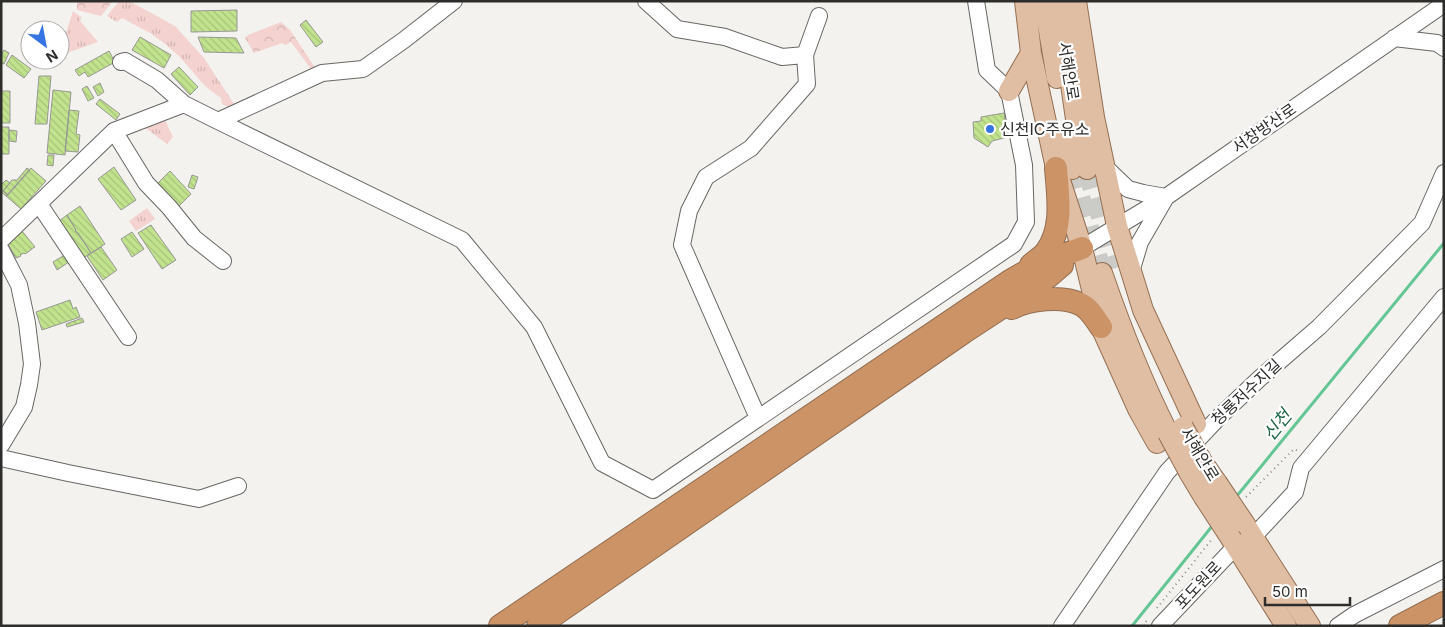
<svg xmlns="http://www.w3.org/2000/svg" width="1445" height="627" viewBox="0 0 1445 627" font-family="Inter,'Noto Sans KR',sans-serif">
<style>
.grass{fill:url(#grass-tufts)}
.forest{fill:url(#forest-crowns)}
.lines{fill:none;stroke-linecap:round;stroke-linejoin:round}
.stream{stroke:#65c695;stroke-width:3}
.building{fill:url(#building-back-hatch);stroke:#979895}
.major-tunnel{stroke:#cbcbc7;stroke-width:20;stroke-dasharray:20 10;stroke-linecap:butt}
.minor-casing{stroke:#676764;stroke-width:18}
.major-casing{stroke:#946f52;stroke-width:22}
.highway-casing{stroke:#946f52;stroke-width:24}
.path{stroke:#8f8e8b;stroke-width:2;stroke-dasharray:1 4;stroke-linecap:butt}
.minor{stroke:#fff;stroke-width:16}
.major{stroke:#e0bea4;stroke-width:20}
.highway{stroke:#cc9367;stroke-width:22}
.major-bridge-casing{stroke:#946f52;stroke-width:22;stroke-linecap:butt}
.major-bridge{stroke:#e0bea4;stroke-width:20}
.poi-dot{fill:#3574e2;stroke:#fff;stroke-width:2}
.labels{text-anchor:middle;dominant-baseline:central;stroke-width:4.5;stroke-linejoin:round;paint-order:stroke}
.street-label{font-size:16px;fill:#2d2d2b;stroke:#fff}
.poi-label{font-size:16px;fill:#2d2d2b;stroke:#fff;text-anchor:start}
.water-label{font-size:18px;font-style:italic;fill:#1c6343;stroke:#fff}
</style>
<defs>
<pattern id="grass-tufts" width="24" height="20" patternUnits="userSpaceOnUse" patternTransform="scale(1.25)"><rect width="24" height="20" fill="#f4d2cf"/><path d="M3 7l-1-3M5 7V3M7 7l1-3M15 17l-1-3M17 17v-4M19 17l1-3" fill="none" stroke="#d2b5b2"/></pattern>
<pattern id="forest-crowns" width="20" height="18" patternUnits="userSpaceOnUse" patternTransform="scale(1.25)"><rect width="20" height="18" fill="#f4d2cf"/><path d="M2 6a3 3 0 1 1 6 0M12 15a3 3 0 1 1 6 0" fill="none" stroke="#d2b5b2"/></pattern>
<pattern id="building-back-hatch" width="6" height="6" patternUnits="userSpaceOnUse" patternTransform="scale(1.25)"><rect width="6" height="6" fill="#c2e38d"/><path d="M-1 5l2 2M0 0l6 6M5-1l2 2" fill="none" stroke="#a7c37a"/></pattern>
</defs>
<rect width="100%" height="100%" fill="#f3f2ee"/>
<path class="grass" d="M119 1H129L175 26 204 58 234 104 228 107 222 104 221 98 205 86 179 56 164 43 150 33 122 18 117 22 107 16Z
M73 11 81 17 80 21 98 42 61 55 60 52Z
M178 113 165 120 173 137 167 144 144 127Z
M147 208 155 219 136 231 129 221Z"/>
<path class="forest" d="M77 1H113L101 16 77 10Z
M281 22 290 30 314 66 317 70 314 73 291 42 285 45 282 43 254 53 245 38 248 35Z"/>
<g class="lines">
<path class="stream" d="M1236 497 1444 243
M1132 626 1213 525"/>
</g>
<path class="building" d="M237 10V31L191 32V11Z
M306 20 323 42 316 47 300 25Z
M140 37 171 55 164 68 132 50Z
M198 37 236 38 244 53 204 52Z
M4 50 9 53 4 64 1 63V55Z
M109 51 115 62 88 77 85 72 79 76 75 70Z
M12 55 31 69 24 78 6 65Z
M179 67 198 87 190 95 171 74Z
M39 76H51L47 124H35Z
M100 83 104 92 98 96 93 87Z
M87 86 94 98 88 101 82 89Z
M53 90 71 92 65 155 47 153Z
M1 91H10V123H1Z
M100 99 120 114 116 120 96 104Z
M69 110 79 111 76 134 80 135 78 152 65 151Z
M1004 113 1008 137 992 141 988 147 974 138 973 122 981 121V117Z
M1 127H9V154H1Z
M9 130 17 131 16 142 9 141Z
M48 155H54L53 166 47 165Z
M114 167 136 200 121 210 98 179Z
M27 168 30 170 8 195 3 191 12 180H17Z
M31 168 46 181 21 209 6 196Z
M170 171 191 194 179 206 158 183Z
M192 175 198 177 194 189 188 187Z
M6 180 10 183 3 191 8 195 6 196 1 192V185Z
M80 206 105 244 91 253 78 233 75 231 76 230 67 215Z
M67 215 76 230 75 231 78 233 91 253 83 258 59 221Z
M151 225 176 260 162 269 138 233Z
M22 231 35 247 31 249V250L25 254 24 253 20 255 21 256 16 258 8 244Z
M132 232 144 249 132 257 121 239Z
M101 247 117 270 103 280 87 256Z
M68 253 72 260 57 270 53 262Z
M70 300 73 309 76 307 80 317 42 330 36 312Z
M82 318 84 322 67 327 66 324Z"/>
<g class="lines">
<path class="major-tunnel" d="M1072 169 1102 273
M1087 169 1116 268"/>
<g class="minor-casing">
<path id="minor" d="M646 1 677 29 725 37 782 57 805 55
M1394 38 1437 43 1444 48
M121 62 125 61 157 80 184 104 218 121 322 73 363 69 404 40 454 1
M218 121 462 240 534 327 602 463 653 490 1014 244 1026 222 1024 165 1009 91 987 70 976 1
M114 131 146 183 169 207 194 238 223 261
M1104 166 1128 189 1143 193 1166 197 1140 242 1131 272
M39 204 128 337
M1 240 114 131 184 104
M1082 248 1166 197 1444 4
M1 250 19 285 27 323 32 364 29 385 24 407 1 445
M758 418 682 245 689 211 706 177 751 148 807 84 805 55 819 16
M1 458 68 473 199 499 238 486
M1253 537 1295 492 1301 468 1444 297
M1062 626 1167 472 1219 417 1259 379 1319 327 1422 223 1444 173
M1160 626 1236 546
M1338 626 1354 615 1444 569"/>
</g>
<g class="major-casing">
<path id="major" d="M1025 1 1031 53 1056 168 1082 248 1101 327 1138 409 1157 443
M1044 1 1057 78
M1059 1 1078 133 1087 169
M1076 1 1094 117 1117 226 1143 310 1196 424
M1009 91 1031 53
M1067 136 1072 169
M1102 273C1121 328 1142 382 1168 433
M1201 460 1217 483
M1189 472 1204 497
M1244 523 1310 626
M1232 540 1286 626"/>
</g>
<g class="highway-casing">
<path id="highway" d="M1031 265C1035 261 1042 257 1046 252 1064 228 1058 196 1056 168
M1012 308C1029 299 1062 295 1080 304 1090 308 1095 319 1101 327
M500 626 1010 281 1038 265 1082 248
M538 626 964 332 1048 277 1062 265
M1400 626 1444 603"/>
</g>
<path class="path" d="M1246 497 1294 449 1298 451
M1157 608 1213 538
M1143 626 1147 620"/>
<use href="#minor" class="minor"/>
<use href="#major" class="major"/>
<use href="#highway" class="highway"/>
<g class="major-bridge-casing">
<path id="major-bridge" d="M1183 427 1201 460
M1168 433 1189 472
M1217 483 1244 523
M1204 497 1232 540"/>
</g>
<use href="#major-bridge" class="major-bridge"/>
</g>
<circle class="poi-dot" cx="990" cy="129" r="5"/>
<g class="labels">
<g class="street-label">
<text transform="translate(1069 71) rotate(81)">서해안로</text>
<text transform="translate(1264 128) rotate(-35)">서창방산로</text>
<text transform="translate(1246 392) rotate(-43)">청룡저수지길</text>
<text transform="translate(1200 454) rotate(59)">서해안로</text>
<text transform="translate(1198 585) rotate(-47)">포도원로</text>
</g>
<g class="poi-label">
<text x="1000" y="129">신천IC주유소</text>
</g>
<g class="water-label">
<text transform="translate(1277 425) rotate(-51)">신천</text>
</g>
</g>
<rect width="1445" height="627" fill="none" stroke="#2d2d2b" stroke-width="5"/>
<g transform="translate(45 45) rotate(148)"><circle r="24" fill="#ffffff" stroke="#ababaa"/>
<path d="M0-4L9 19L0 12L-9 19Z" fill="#3574e2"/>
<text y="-8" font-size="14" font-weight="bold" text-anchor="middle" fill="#2d2d2b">N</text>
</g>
<path d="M1265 597v8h85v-8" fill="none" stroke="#2d2d2b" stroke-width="2.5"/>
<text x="1272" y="597" font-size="15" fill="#2d2d2b" stroke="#ffffff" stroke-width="4" paint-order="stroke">50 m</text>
</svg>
